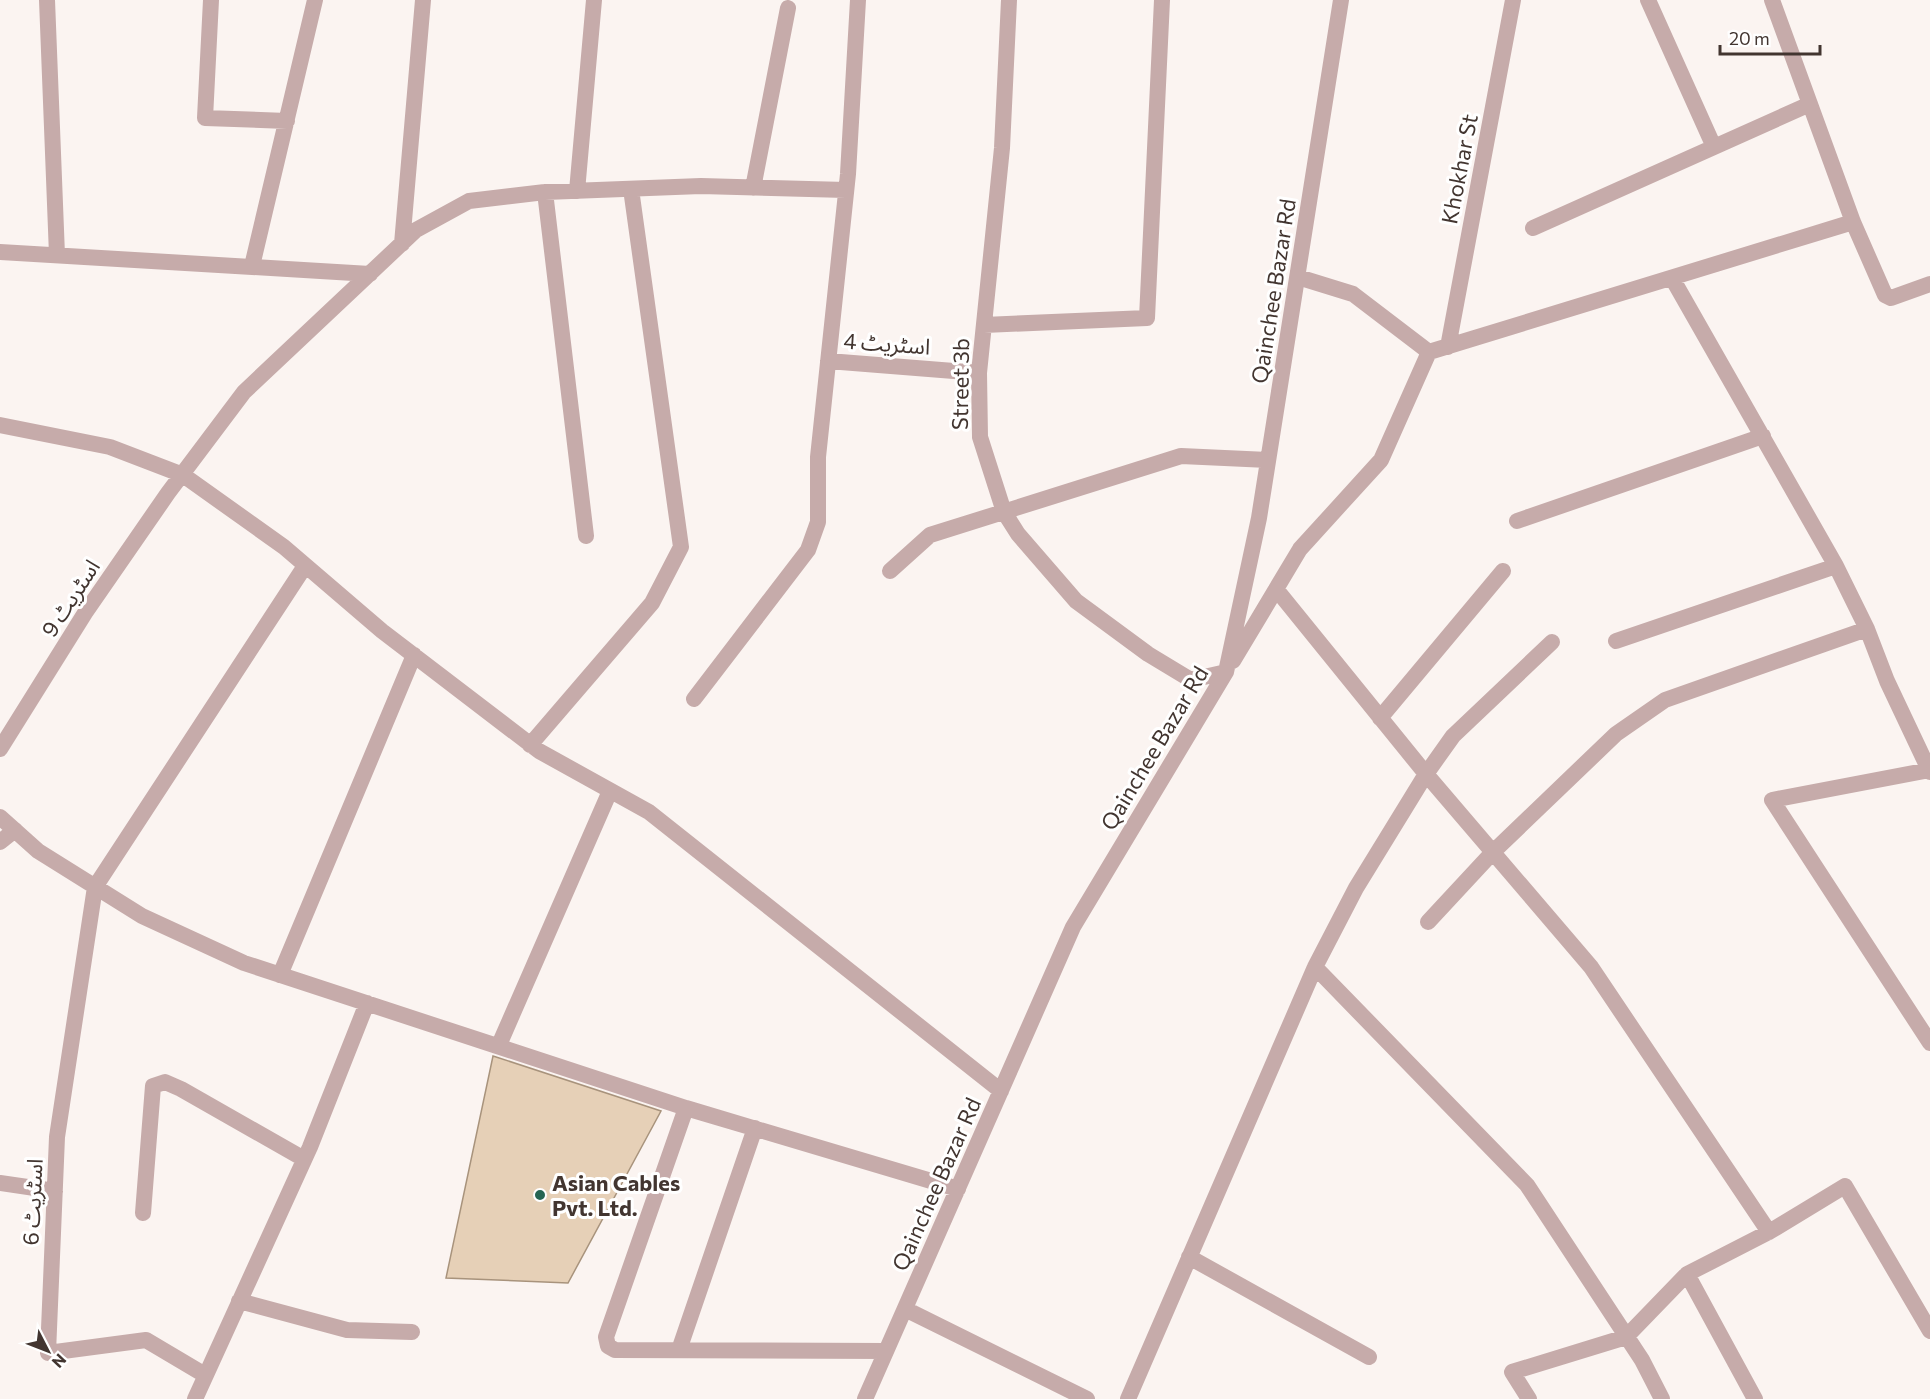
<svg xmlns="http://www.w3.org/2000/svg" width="1930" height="1399" viewBox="0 0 1930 1399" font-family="Commissioner,'Noto Sans Arabic',sans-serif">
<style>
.building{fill:#e6d0b7;stroke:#a8937c;stroke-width:1.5}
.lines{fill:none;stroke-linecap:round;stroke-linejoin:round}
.minor{stroke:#c6abaa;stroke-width:16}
.poi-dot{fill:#266553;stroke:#fff;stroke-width:2}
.labels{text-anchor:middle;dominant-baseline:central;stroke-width:6;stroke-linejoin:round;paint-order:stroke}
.street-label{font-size:22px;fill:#423530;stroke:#fff}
.poi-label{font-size:22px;font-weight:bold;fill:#423530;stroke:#fff;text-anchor:start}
</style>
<rect width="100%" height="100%" fill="#fbf4f1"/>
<path class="building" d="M493 1056 661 1111 568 1283 446 1278Z"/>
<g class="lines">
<path class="minor" d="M47 0 57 255
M211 0 205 118 287 121
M1009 0 1002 148 979 373 980 437 1004 512 1018 534 1076 601 1148 654 1191 680 1226 672
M1648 0 1714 147
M1772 0 1853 222 1885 295 1891 298 1930 284
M753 188 788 8
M577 191 594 0
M545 192 586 536
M1533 228 1810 104
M402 244 423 0
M0 252 370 274
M252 266 315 0
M1298 277 1353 294 1429 352
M1672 278 1836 566 1867 629 1887 681 1930 772
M984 325 1147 318 1162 0
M1448 347 1513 0
M828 361 979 373
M0 425 110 447 183 475 284 547 382 631 539 751 649 812 1001 1091
M1517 521 1763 436
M890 571 930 535 1181 456 1268 460
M1276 589 1426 774 1591 967 1769 1232
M1616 641 1836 566
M1233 661 1300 549 1381 460 1429 352 1853 222
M694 699 808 550 818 522V457L848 174 858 0
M1380 718 1503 571
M530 745 652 603 681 547 631 189
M0 749 85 613 168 493 244 392 416 230 469 201 545 192 701 186 846 190
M1929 770 1772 800 1930 1043
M0 817 38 851 142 916 244 963 686 1108 958 1189
M0 842 15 830
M1428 922 1493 852 1616 734 1665 700 1867 629
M1315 967 1527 1185 1642 1360 1662 1399
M280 975 414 655
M499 1045 610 791
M686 1108 606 1337 608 1346 615 1350 886 1351
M0 1183 55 1191
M143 1213 153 1086 165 1082 181 1089 304 1159
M1189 1257 1369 1357
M1687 1274 1755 1399
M239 1301 347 1330 412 1332
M905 1309 1087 1399
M679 1350 755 1128
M205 1375 146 1340 48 1353 57 1137 95 887 305 566
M195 1399 310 1147 367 1003
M865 1399 1073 927 1226 672 1259 518 1341 0
M1128 1399 1315 967 1356 888 1426 774 1453 736 1552 642
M1529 1399 1512 1372 1626 1337 1687 1274 1769 1232 1845 1186 1930 1331"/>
</g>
<circle class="poi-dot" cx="540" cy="1195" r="6"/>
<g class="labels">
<g class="street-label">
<text transform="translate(1459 169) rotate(-79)">Khokhar St</text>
<text transform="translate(1273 291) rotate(-81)">Qainchee Bazar Rd</text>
<text transform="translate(887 343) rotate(4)">اسٹریٹ 4</text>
<text transform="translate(960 384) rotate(-89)">Street 3b</text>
<text transform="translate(70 598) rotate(-57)">اسٹریٹ 9</text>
<text transform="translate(1154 748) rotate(-59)">Qainchee Bazar Rd</text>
<text transform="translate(936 1184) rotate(-66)">Qainchee Bazar Rd</text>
<text transform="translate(32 1202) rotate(-87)">اسٹریٹ 6</text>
</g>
<g class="poi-label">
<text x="552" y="1182">Asian Cables<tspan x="552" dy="25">Pvt. Ltd.</tspan></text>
</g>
</g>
<g transform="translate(48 1351) rotate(132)" stroke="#ffffff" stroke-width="4.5" paint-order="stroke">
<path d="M0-4.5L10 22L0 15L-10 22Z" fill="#423530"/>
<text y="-9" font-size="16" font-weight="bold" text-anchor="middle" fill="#423530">N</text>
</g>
<path d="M1720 45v9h100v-9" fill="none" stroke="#423530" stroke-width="3"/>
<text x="1729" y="45" font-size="18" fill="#423530" stroke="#ffffff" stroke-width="4.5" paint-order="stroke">20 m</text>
</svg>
